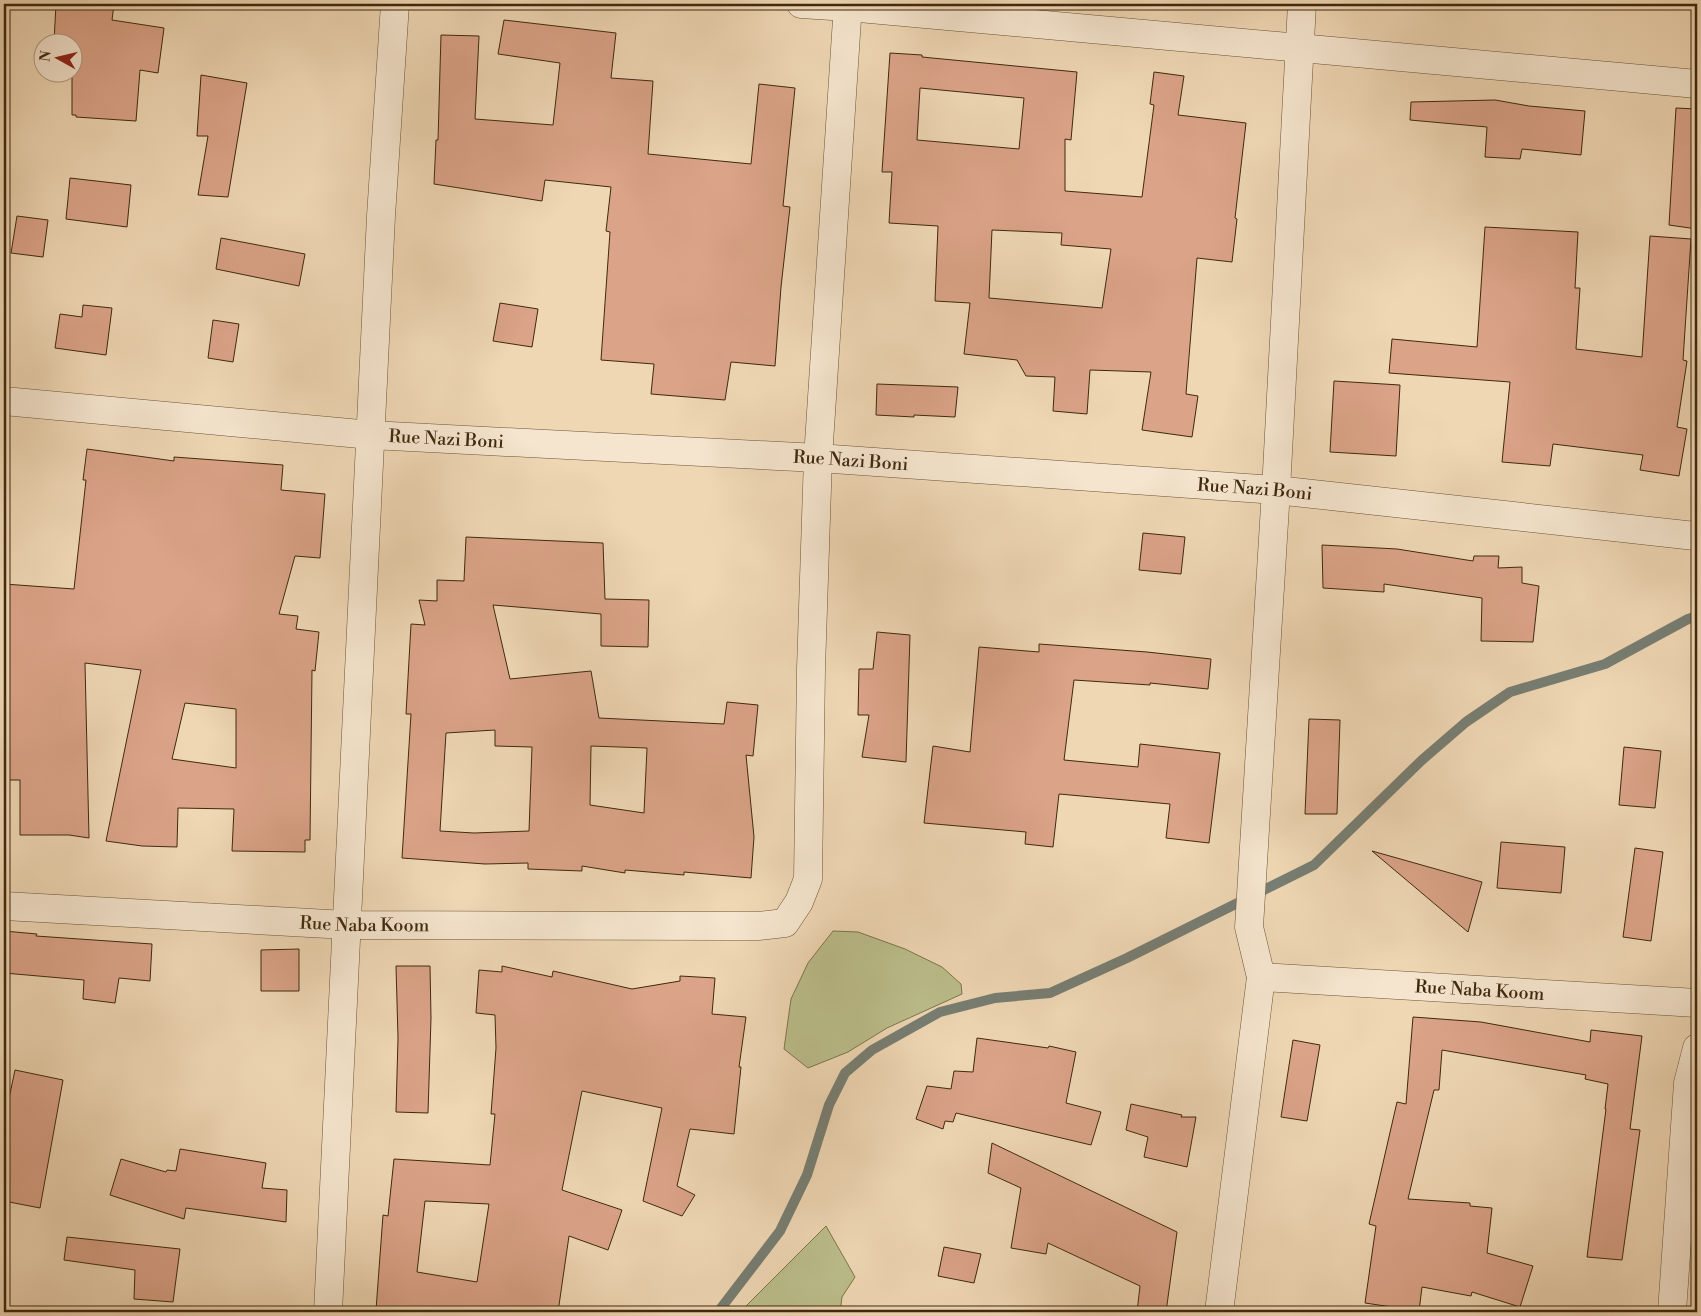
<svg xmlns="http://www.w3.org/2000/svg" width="1701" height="1316" viewBox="0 0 1701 1316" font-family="'Libre Bodoni',serif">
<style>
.green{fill:#bbbe8b;stroke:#7d744c}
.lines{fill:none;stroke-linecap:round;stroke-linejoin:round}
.stream{stroke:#777e73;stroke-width:10}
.building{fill:#dba388;stroke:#3f290e;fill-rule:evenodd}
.street-casing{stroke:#6b5438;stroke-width:29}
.street{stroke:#f5e5ce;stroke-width:28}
.labels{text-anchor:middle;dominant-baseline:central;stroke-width:4;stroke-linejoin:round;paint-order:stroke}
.street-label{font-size:18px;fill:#3f290e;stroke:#f5e5ce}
</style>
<rect width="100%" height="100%" fill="#efd7b4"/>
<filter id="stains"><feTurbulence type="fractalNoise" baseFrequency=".004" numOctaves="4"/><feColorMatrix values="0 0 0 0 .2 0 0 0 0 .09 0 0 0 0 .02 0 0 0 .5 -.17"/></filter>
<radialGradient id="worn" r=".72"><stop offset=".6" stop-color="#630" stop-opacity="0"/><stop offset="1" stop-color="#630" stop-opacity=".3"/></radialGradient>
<path class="green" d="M833 931 858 932 905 949 942 967 961 984 962 994 887 1028 848 1052 808 1068 784 1049 791 999 808 963Z
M826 1226 855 1277 842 1297 840 1312H740Z"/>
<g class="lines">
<path class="stream" d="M718 1312 780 1231 807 1175 829 1105 845 1073 872 1050 940 1012 995 998 1050 993 1127 958 1314 865 1422 760 1466 722 1510 692 1605 664 1688 619 1697 616"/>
</g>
<path class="building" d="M56 4H114L112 20 164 28 158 73 140 70 136 121 76 117V115H72V42H54Z
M504 20 616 33 611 78 653 81 648 154 751 164 759 84 795 88 783 206 790 207 781 287 775 366 731 362 725 400 651 394 654 364 601 360 610 232 606 231 611 187 545 180 542 201 434 184 436 140H438L441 35 479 36 475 119 553 125 560 63 498 54Z
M890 53 922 55V57L1077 72 1071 140 1065 139V191L1142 197 1154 105 1150 104 1154 72 1184 76 1178 115 1246 123 1235 218 1237 219 1232 262 1197 258 1186 394 1198 396 1192 437 1142 430 1151 372 1090 370 1087 414 1053 411 1055 377 1026 376 1017 360 964 354 970 303 935 301 938 226 889 223 892 172H882ZM920 88 1024 98 1019 149 917 140ZM992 230 1062 233 1061 245 1111 249 1102 308 989 298Z
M201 75 247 83 228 197 198 195 208 136H197Z
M1495 100 1529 106 1585 111 1581 155 1522 149 1520 159 1485 157 1487 127 1410 120 1411 102Z
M1676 108 1697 109V229L1669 225Z
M70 178 131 185 127 227 66 219Z
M17 216 48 220 43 257 11 253Z
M1485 227 1578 232 1575 288H1580L1576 349 1642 357 1650 236 1691 239 1683 360 1687 361 1677 427 1687 429 1679 476 1640 470 1643 455 1553 444 1550 466 1502 462 1510 382 1389 373 1392 339 1477 347Z
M221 238 305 254 299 286 216 269Z
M500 303 538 309 532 347 493 341Z
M83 305 112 308 106 355 55 348 60 314 82 317Z
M213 320 239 324 233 362 208 358Z
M1334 381 1400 385 1396 456 1330 452Z
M877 384 958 387 955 417 914 415V417L876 415Z
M87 449 174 461V457L283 465 281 490 325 494 320 558 295 556 279 614 298 616 296 629 319 632 315 671 312 670 310 840H305V852L232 851 234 809 178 808 177 847 142 846 106 841 141 670 85 663 89 838 69 835H20V780H4V584L74 589 86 480H83ZM185 703 236 709V768L172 759Z
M1143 533 1185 537 1181 574 1139 570Z
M466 537 603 543 605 599 649 600 648 647 601 646V614L493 605 510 679 591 671 599 718 724 724 727 702 758 705 753 756 746 755 754 837 751 878 684 872V875L625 870V873L582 866V871L528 869V863L485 864 402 858 411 714H406L411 624 425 625 419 600 437 601V580L464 581ZM495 730V746L532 747 529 831 474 833 440 831 446 733ZM591 746 647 748 644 813 590 805Z
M1322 545 1397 549 1473 561 1474 556H1499L1498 568 1522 567V583L1539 586 1533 642 1481 641 1482 598 1384 584V592L1323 588Z
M877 632 910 635 906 762 862 757 869 715H858L859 669H873Z
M1039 644 1147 652 1211 659 1208 689 1150 683V685L1074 680 1064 760 1138 767 1140 744 1220 753 1209 843 1166 838 1170 804 1059 794 1053 847 1025 844 1026 832 924 823 933 746 970 752 979 647 1039 652Z
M1309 719 1340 720 1337 814H1305Z
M1624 747 1661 751 1655 808 1619 805Z
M1501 842 1565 847 1561 893 1497 888Z
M1635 848 1663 852 1651 941 1623 937Z
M1372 851 1482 882 1468 932Z
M4 931 37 934 36 936 152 944 150 981 119 978 115 1003 83 999 84 980 4 973Z
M299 949V991H261V950Z
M396 966H430L431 1018 428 1113 396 1112 398 1038Z
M502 966 552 977 553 971 632 989 680 981V976L715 978 712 1014 746 1017 739 1067H741L734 1134 690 1129 677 1186 695 1195 682 1216 643 1201 662 1108 582 1091 562 1190 622 1210 608 1250 569 1236 558 1312H448L413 1307 412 1312 376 1310 383 1215 388 1216 394 1159 490 1165 495 1114H491L496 1048 495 1015 476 1013 479 970 502 972ZM425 1201 489 1204 477 1282 417 1272Z
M1413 1017 1481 1022 1590 1042 1591 1030 1642 1036 1630 1129 1640 1130 1622 1260 1587 1257 1606 1109H1605L1608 1084 1585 1079 1586 1075 1442 1050 1439 1090H1434L1408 1199 1470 1203V1206L1492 1208 1487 1253 1533 1266 1520 1307 1472 1292 1471 1296 1422 1287 1419 1311 1365 1303 1376 1226 1369 1224 1397 1102 1406 1104Z
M977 1038 1048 1048 1049 1046 1076 1052 1066 1103 1101 1112 1091 1145 956 1113 953 1122 945 1121 943 1129 916 1119 927 1086 951 1089 954 1071 973 1072Z
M1293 1040 1320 1045 1307 1121 1281 1117Z
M15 1070 63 1080 40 1208 4 1201V1122Z
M1131 1104 1182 1115 1181 1117H1196L1187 1167 1144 1157 1148 1137 1126 1130Z
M992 1143 1177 1232 1166 1312H1137L1140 1286 1048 1243 1046 1254 1011 1248 1021 1188 988 1173Z
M180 1149 266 1163 262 1188 287 1190 286 1222 186 1208 184 1219 110 1195 121 1159 166 1172 167 1170 176 1171Z
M67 1237 180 1249 173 1302 134 1299 135 1270 64 1260Z
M944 1247 981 1254 974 1283 938 1276Z"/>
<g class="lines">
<g class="street-casing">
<g id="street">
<path d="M801 4 848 7 1697 84"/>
<path id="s1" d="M4 401 371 435 818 458 1276 490 1695 536"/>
<path id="s2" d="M4 906 346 925 726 926H758L785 923 799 902 808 879 811 669 818 458 848 4"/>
<path id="s3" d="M1261 977 1697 1003"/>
<path d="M328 1312 381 216 395 4"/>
<path d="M1219 1312 1261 977 1249 927 1276 490 1302 4"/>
<path d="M1672 1312 1688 1083 1697 1048"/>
</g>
</g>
<use href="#street" class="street"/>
</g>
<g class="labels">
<g class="street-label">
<text stroke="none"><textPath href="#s1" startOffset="444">Rue Nazi Boni</textPath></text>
<text stroke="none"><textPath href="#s1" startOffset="849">Rue Nazi Boni</textPath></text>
<text stroke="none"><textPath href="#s1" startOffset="1254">Rue Nazi Boni</textPath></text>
<text stroke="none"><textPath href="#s2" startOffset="361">Rue Naba Koom</textPath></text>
<text stroke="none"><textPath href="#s3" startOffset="219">Rue Naba Koom</textPath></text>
</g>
</g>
<rect width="1701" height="1316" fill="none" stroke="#efd7b4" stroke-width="20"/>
<rect x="5" y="5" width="1691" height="1306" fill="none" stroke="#3f290e" stroke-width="2.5"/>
<rect x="10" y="10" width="1681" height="1296" fill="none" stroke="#3f290e"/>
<g transform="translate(58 58) rotate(278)"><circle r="24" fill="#f5e5ce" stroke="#ac9a81"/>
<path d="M0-4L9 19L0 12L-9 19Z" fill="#8f2418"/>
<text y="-8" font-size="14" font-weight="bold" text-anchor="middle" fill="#3f290e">N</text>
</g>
<rect width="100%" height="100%" filter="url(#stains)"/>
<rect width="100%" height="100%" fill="url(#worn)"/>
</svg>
